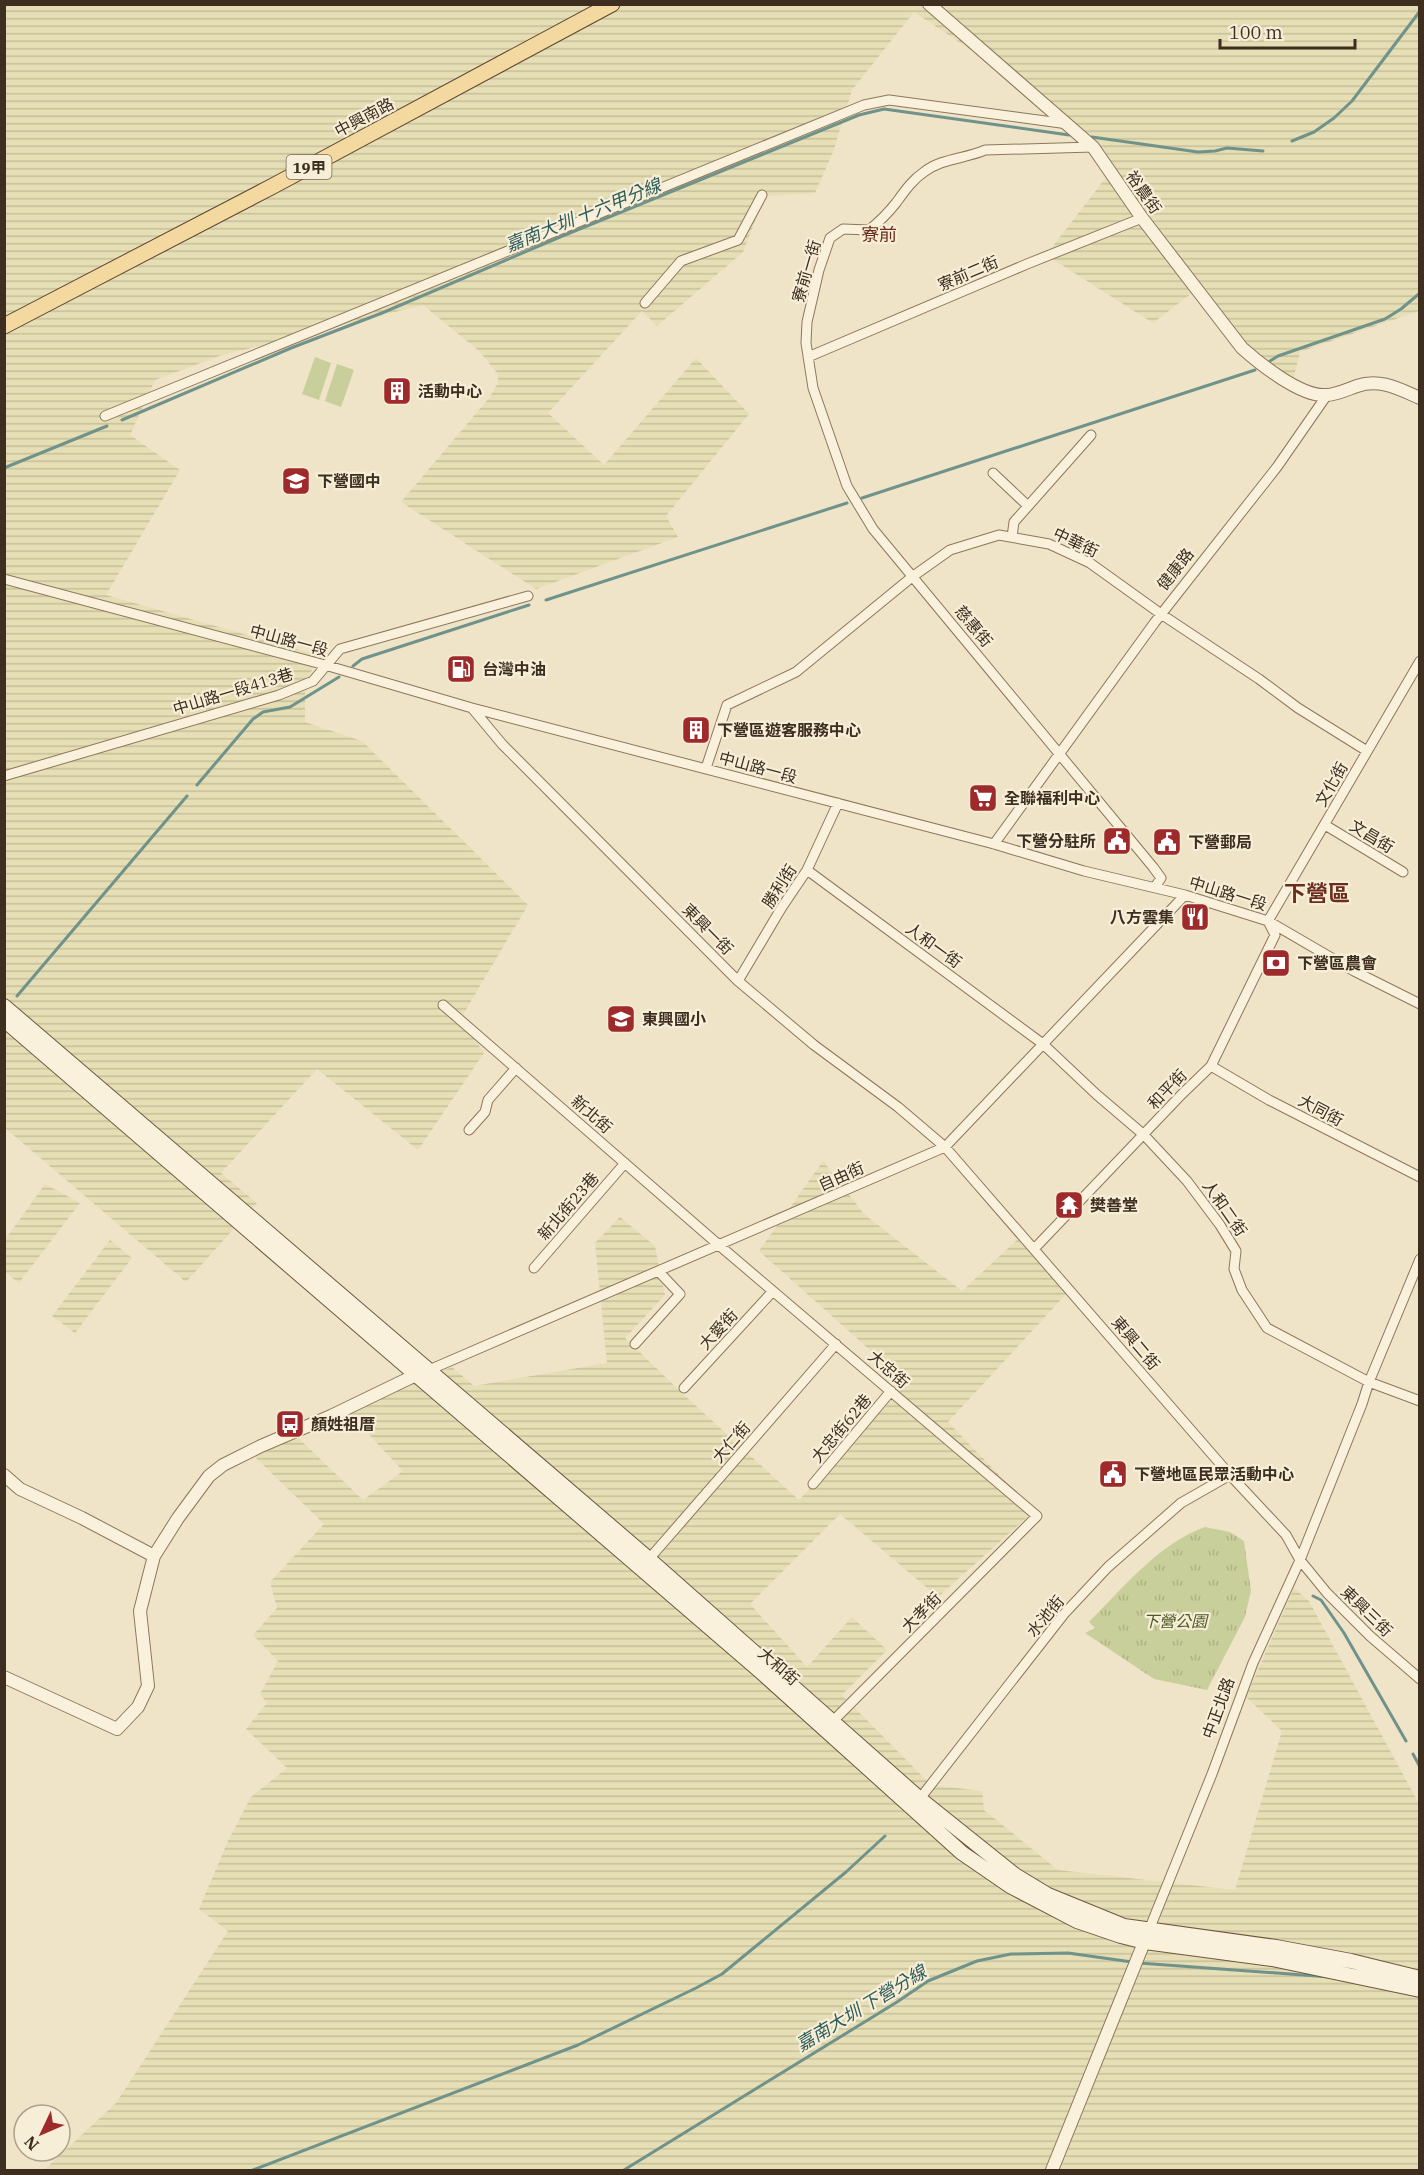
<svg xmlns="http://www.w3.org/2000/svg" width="1424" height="2175" viewBox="0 0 1424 2175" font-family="'IBM Plex Serif','Noto Sans TC',serif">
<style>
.farmland{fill:url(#farmland-rules)}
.park{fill:url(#park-tufts)}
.garden{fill:#c9cf9b}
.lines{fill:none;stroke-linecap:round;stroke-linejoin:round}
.stream{stroke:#6f938a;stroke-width:3}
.minor-casing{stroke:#8d765c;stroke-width:11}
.tertiary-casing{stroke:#8d765c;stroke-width:14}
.secondary-casing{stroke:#6f573f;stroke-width:16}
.primary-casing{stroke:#5b4430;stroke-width:17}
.minor{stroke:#faf1dc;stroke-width:9}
.tertiary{stroke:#faf1dc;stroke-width:12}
.secondary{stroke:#faf1dc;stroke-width:14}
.primary{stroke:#f3d9a0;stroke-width:15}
.labels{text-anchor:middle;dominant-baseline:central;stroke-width:4.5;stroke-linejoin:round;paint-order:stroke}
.shield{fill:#f7eed8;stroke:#756857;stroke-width:1.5}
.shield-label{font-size:15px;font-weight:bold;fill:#3d2e20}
.street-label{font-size:16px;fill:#3d2e20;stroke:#f7eed8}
.poi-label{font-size:16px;font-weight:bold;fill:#3d2e20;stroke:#f7eed8;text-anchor:start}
.park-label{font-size:16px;font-style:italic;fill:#4d5a26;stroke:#f7eed8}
.water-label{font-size:18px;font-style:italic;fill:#2f5d5a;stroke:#f7eed8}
.neighbourhood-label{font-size:18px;fill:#6b2e1e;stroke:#f7eed8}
.district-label{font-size:22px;font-weight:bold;fill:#6b2e1e;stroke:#f7eed8}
</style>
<defs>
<pattern id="farmland-rules" width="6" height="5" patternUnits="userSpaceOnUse" patternTransform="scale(1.5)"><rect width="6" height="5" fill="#e6deb5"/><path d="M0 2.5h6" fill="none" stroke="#c6bf9b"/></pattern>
<pattern id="park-tufts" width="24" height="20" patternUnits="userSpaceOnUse" patternTransform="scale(1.5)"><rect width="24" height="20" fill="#c9cf9b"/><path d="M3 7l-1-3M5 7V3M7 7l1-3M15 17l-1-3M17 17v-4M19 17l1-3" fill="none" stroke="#aeb285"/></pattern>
</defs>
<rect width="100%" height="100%" fill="#f0e4c8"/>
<path class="farmland" d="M5 5H1419V311L1300 352 1291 389 1192 293 1153 323 1046 255 1111 171 1037 94 914 12 852 90 833 152 815 193 765 196 743 252 657 326 642 311 548 413 604 465 696 358 749 414 666 516 678 537 536 589 401 502 489 398 498 383V374L479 351 423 305 219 356 155 380 130 435 180 470 106 595 318 655 305 687V722L362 741 528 905 461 1018 484 1053 418 1150 317 1069 221 1173 257 1203 186 1282 5 1128Z
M823 1161 864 1214 962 1291 1019 1238 1068 1292 948 1422 1034 1511 938 1597 840 1514 750 1604 807 1667 852 1617 887 1650 842 1695 931 1785 982 1791 984 1810 1058 1870 1235 1890 1282 1731 1246 1697 1294 1588 1309 1601 1419 1804V2170H44L116 2103 228 1931 199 1909 228 1841 251 1797 287 1768 246 1729 267 1703 260 1694 278 1661 253 1635 277 1608 270 1582 324 1524 253 1455 292 1432 363 1500 403 1471 345 1409 452 1367 474 1386 607 1363 595 1243 620 1217 655 1246 665 1295 625 1338 682 1393 799 1500 907 1383 759 1251Z
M45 1184 80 1203 19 1283 5 1272V1240Z
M110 1240 132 1258 75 1333 52 1316Z"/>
<path class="park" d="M1205 1527 1230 1532 1244 1541 1251 1591 1245 1617 1207 1690 1154 1679 1085 1633 1095 1628 1089 1622C1123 1588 1158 1544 1205 1527Z"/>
<path class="garden" d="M315 357 331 363 319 400 302 394Z
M337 364 354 370 341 407 325 401Z"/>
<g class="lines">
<path class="stream" d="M1092 137 1198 152 1215 151 1227 148 1263 151
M1292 141 1314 132 1334 118 1352 101 1420 11
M1270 361 1278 356 1385 319 1401 309 1420 293
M122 420 291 348 382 313 560 237 859 115 884 109 1069 135
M4 468 107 426
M862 498 1255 370
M546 600 847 503
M353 666 362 659 529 605
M197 785 253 719 263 712 290 707 339 677
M17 996 187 796
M1313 1596 1321 1600 1344 1633 1406 1741
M1413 1754 1420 1767
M1139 1963 1330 1977
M253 2170 578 2045 696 1988 722 1974 846 1872 885 1836
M624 2170 897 2002 928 1981 977 1961 1011 1954 1068 1953 1132 1962"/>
<g class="minor-casing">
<path id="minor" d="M1093 147 985 150C965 159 942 158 924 172 912 180 904 192 896 203 888 213 879 222 869 230L843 229 830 238 819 270 807 322 806 343 813 388 847 486 873 529 1153 867 1161 878 1155 887
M645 303 681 261 738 240 762 195
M808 357 1027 264 1142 218
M105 416 864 105 889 100 1068 124
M993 473 1028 506
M1012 537 1014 522 1091 435
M4 579 325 665 472 708 994 844 1084 871 1185 895 1268 921 1354 971 1420 1004
M472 708 502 744 738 981 814 1045 898 1107 945 1147 1230 1475 1286 1535 1300 1560 1327 1593 1370 1636 1420 1679
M706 768 727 705 796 672 912 577 950 550 999 535 1049 544 1090 563 1161 614 1259 679 1298 708 1367 751
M4 776 279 695 313 681 340 649 528 596
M1325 825 1403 872
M994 844 1155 622 1277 467 1327 395
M807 870 1043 1044 1096 1094 1144 1135 1187 1181 1220 1225 1236 1251 1234 1269 1242 1290 1267 1328 1369 1382 1420 1401
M1268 921 1420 661
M738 981 782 907 807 870 838 803
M443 1005 720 1246 1037 1516 829 1725
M1211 1066 1269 1100 1420 1177
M469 1130 485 1112 488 1100 516 1068
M1034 1249 1182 1094 1211 1066 1275 935 1268 921
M534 1268 625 1163
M635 1344 680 1294 659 1272
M429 1370 945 1147 1185 895
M684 1388 773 1291
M813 1484 891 1391
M649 1559 836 1344
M918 1801 1064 1614 1108 1567 1181 1503 1230 1475
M1149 1930 1212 1774 1253 1663 1300 1560 1362 1404 1369 1382 1420 1259"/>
</g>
<g class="tertiary-casing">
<path id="tertiary" d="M929 4 1093 147 1142 218 1242 348C1260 364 1301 397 1326 395 1336 395 1348 389 1357 386 1380 378 1399 389 1420 398
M4 1475 20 1489 82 1518 154 1556
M4 1677 117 1729 138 1707 148 1686 140 1611 154 1556 178 1518 209 1476 223 1465 261 1446 331 1416 422 1372
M1052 2170 1147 1935"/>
</g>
<g class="secondary-casing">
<path id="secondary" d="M4 1006 649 1559 920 1799 1015 1875 1048 1895 1124 1926 1276 1947 1351 1961 1420 1978
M4 1020 761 1672 962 1853 1010 1886 1077 1921 1121 1936 1145 1942 1272 1959 1420 1990"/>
</g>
<g class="primary-casing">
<path id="primary" d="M4 326 273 186 612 4"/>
</g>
<use href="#minor" class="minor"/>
<use href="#tertiary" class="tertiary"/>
<use href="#secondary" class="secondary"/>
<use href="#primary" class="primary"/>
</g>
<defs>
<g id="building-square" transform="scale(1.5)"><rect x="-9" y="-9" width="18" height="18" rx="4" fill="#9e2a2b" stroke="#f7eed8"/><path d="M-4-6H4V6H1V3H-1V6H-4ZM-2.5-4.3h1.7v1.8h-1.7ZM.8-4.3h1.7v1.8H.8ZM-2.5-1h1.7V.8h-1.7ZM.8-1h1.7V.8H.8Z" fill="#fff"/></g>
<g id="school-square" transform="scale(1.5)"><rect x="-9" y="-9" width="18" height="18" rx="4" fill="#9e2a2b" stroke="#f7eed8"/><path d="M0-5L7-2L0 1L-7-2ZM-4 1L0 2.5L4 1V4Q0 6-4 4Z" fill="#fff"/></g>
<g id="fuel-square" transform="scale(1.5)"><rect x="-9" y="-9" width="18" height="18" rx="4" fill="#9e2a2b" stroke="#f7eed8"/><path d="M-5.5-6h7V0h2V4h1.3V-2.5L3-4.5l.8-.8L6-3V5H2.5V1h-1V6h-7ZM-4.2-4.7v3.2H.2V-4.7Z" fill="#fff"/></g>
<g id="supermarket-square" transform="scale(1.5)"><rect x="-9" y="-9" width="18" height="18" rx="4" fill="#9e2a2b" stroke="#f7eed8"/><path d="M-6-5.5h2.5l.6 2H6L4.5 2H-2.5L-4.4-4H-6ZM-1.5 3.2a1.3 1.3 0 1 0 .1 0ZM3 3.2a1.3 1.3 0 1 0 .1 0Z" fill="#fff"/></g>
<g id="civic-square" transform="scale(1.5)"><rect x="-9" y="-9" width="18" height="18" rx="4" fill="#9e2a2b" stroke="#f7eed8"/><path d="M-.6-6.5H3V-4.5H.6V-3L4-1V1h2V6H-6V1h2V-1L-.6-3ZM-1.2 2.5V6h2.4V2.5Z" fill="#fff"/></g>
<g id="restaurant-square" transform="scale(1.5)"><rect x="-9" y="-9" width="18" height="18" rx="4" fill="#9e2a2b" stroke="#f7eed8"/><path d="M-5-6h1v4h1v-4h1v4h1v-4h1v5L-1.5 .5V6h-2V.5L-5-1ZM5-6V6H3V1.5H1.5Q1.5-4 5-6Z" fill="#fff"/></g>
<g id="bank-square" transform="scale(1.5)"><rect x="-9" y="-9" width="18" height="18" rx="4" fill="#9e2a2b" stroke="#f7eed8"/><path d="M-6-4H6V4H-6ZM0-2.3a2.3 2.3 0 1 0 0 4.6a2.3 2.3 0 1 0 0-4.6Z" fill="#fff"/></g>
<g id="temple-square" transform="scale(1.5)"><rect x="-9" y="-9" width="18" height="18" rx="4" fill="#9e2a2b" stroke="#f7eed8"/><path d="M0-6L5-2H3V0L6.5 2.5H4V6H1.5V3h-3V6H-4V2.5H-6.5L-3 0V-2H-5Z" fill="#fff"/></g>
<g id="bus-square" transform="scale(1.5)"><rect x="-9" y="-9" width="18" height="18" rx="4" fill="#9e2a2b" stroke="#f7eed8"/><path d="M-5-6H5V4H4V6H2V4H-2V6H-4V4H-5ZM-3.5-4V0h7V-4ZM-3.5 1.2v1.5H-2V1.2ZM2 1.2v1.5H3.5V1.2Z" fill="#fff"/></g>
</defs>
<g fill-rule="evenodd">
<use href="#building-square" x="397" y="391"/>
<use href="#school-square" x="296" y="481"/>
<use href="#fuel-square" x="461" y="669"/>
<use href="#building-square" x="696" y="730"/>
<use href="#supermarket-square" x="983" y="798"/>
<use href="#civic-square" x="1117" y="841"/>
<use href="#civic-square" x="1167" y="842"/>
<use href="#restaurant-square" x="1195" y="917"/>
<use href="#bank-square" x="1276" y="963"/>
<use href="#school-square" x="621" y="1019"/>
<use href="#temple-square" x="1069" y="1205"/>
<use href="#bus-square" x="290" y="1424"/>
<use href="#civic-square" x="1113" y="1474"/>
</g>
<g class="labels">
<rect class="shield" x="286.5" y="155" width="45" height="24" rx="4.5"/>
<g class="shield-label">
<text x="309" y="167">19甲</text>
</g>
<g class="street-label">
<text transform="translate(364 117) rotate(-28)">中興南路</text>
<text transform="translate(1144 192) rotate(55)">裕農街</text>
<text transform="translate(806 271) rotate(-74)">寮前一街</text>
<text transform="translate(968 273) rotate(-23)">寮前二街</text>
<text transform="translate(1076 542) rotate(25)">中華街</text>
<text transform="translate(1175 569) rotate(-52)">健康路</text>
<text transform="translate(974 626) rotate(50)">慈惠街</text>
<text transform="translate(289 640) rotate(15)">中山路一段</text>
<text transform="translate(233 691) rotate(-17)">中山路一段413巷</text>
<text transform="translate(758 767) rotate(15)">中山路一段</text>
<text transform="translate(1331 784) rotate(-60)">文化街</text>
<text transform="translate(1372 836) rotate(31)">文昌街</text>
<text transform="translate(779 886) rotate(-57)">勝利街</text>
<text transform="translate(1228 893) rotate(17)">中山路一段</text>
<text transform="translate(708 929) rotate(45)">東興一街</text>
<text transform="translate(934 945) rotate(36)">人和一街</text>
<text transform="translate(1167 1089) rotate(-46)">和平街</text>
<text transform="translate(1321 1110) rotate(28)">大同街</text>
<text transform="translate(592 1114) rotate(41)">新北街</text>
<text transform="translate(841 1176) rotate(-24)">自由街</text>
<text transform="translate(568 1206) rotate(-49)">新北街23巷</text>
<text transform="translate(1225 1208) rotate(55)">人和二街</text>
<text transform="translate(718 1329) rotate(-47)">大愛街</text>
<text transform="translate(1136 1343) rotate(50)">東興二街</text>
<text transform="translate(889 1369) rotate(41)">大忠街</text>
<text transform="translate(841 1428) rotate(-50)">大忠街62巷</text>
<text transform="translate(731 1442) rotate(-49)">大仁街</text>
<text transform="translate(1367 1611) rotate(44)">東興三街</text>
<text transform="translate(921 1612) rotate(-45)">大孝街</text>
<text transform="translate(1045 1616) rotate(-50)">水池街</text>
<text transform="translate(779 1666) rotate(41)">大和街</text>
<text transform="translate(1218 1708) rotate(-70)">中正北路</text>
</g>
<g class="poi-label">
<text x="418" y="391">活動中心</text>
<text x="317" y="481">下營國中</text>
<text x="482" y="669">台灣中油</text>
<text x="717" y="730">下營區遊客服務中心</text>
<text x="1004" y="798">全聯福利中心</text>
<text x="1096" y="841" text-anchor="end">下營分駐所</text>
<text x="1188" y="842">下營郵局</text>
<text x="1174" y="917" text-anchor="end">八方雲集</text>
<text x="1297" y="963">下營區農會</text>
<text x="642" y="1019">東興國小</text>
<text x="1090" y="1205">樊善堂</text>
<text x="311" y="1424">顏姓祖厝</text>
<text x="1134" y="1474">下營地區民眾活動中心</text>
</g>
<g class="park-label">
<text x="1175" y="1621">下營公園</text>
</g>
<g class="water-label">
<text transform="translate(583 215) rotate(-22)">嘉南大圳 十六甲分線</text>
<text transform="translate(861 2008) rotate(-31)">嘉南大圳 下營分線</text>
</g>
<g class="neighbourhood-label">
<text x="879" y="234">寮前</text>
</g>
<g class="district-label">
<text x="1317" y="892">下營區</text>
</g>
</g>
<rect width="1424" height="2175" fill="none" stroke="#3d2e20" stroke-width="12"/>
<g transform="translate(42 2133) rotate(226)"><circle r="28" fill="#f7eed8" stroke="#ada18e" stroke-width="1.5"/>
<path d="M0-4.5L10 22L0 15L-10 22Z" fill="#9e2a2b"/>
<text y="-9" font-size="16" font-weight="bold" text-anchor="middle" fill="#3d2e20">N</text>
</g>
<path d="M1220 39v9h135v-9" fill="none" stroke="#3d2e20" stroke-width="3"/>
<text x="1229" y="39" font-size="18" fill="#3d2e20" stroke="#f7eed8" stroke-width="4.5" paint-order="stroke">100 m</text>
</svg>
